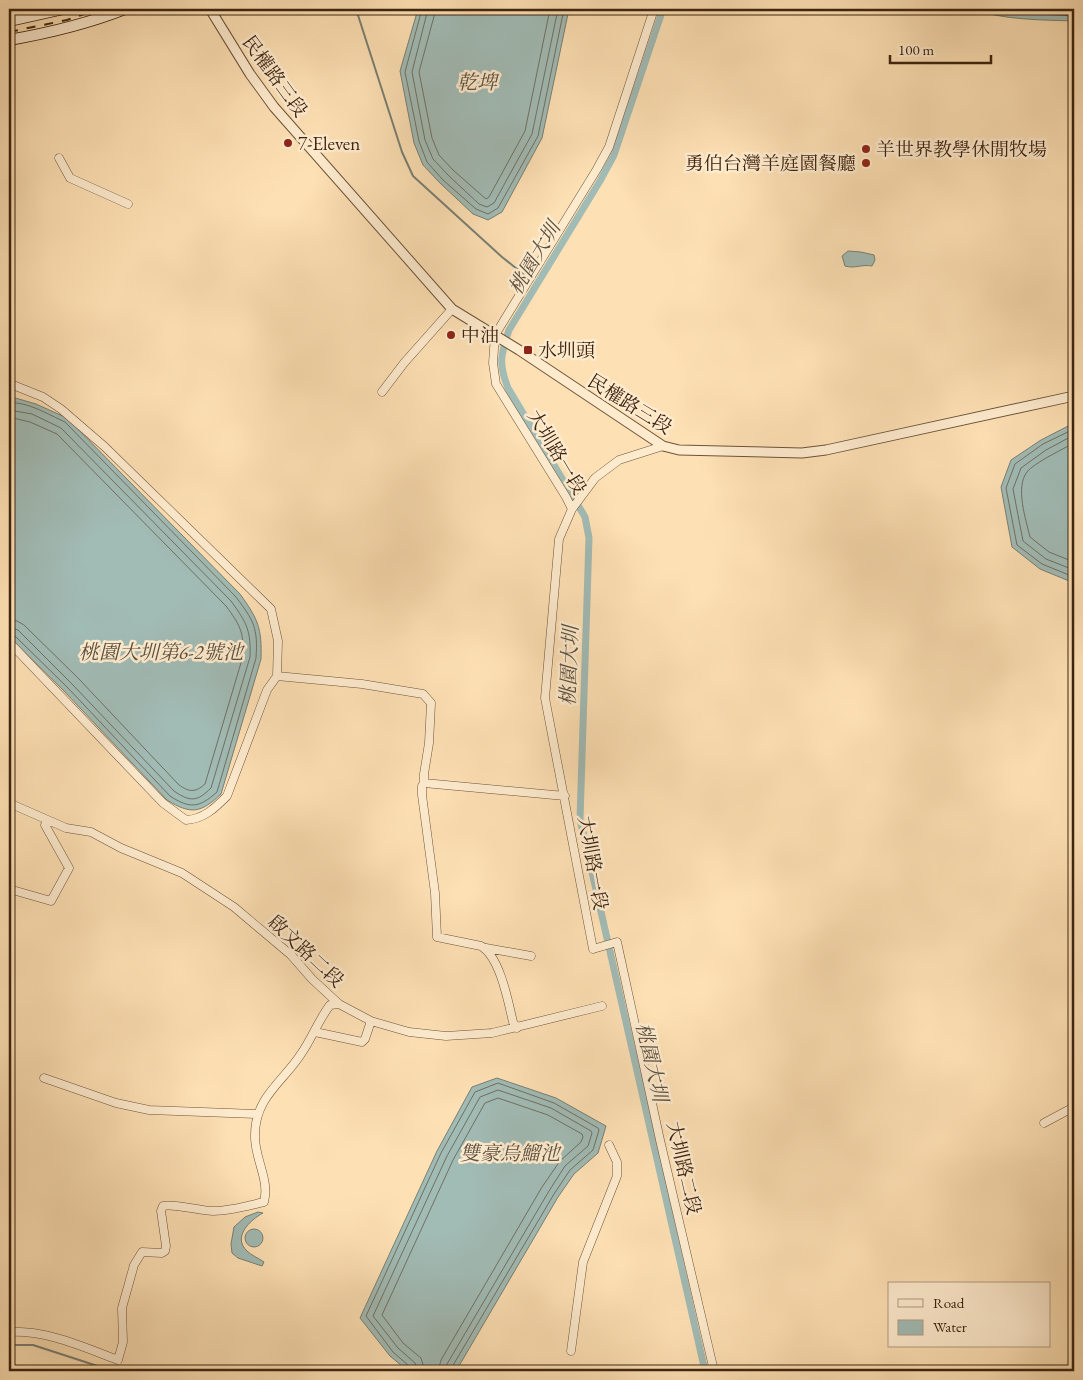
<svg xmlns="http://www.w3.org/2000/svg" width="1083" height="1380" viewBox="0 0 1083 1380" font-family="'EB Garamond','Noto Serif TC',serif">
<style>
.water{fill:#a1bbb5;stroke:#797f73}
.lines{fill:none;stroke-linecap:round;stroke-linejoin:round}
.shore{stroke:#6f7062;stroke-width:1}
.stream{stroke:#797f73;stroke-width:2}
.canal{stroke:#a1bbb5;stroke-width:7}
.minor-casing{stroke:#6d5339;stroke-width:9}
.tertiary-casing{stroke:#6d5339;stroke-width:11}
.secondary-casing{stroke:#3d2410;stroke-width:12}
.minor{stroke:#feebce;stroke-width:8}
.tertiary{stroke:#feebce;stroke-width:9}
.secondary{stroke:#feebce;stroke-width:10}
.rail{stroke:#3d2410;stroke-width:2;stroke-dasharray:9 9;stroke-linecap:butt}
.poi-dot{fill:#8f2418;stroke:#feebce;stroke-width:2}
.labels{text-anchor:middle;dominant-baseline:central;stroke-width:5;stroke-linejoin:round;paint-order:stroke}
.street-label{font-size:19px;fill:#3d2410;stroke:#feebce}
.poi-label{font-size:19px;fill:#3d2410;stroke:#feebce;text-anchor:start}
.water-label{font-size:20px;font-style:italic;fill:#5b5142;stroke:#feebce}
</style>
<rect width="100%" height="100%" fill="#fde0b4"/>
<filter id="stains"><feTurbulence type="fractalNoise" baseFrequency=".004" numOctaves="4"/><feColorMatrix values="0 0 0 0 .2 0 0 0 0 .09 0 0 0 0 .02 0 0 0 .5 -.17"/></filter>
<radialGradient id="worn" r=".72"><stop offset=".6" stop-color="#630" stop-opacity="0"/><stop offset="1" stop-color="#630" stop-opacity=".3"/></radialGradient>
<path class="water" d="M418 9H569L542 138 502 212 488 220 473 214 440 183 423 165 414 143 400 71Z
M973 9H1074V21C1044 20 1001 20 973 9Z
M848 251 861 252 874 255 875 260 872 266C862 264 855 269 845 266L842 256Z
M12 397 36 404 67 418 240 594C258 619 262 628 261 659L221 794C201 813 191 815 167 800L64 691 9 637V399Z
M1074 423V583L1040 569 1012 547 1001 487 1011 460 1041 440Z
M497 1078 556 1098 606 1126 598 1153 574 1174 558 1197 456 1371H408L390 1356 360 1318 437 1151 472 1087Z
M258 1212 263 1213C250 1220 232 1237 247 1251 251 1255 258 1258 264 1262L262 1266 238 1258 232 1253 231 1244 234 1227 245 1217Z
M245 1238a9 9 0 1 1 18 0a9 9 0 1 1-18 0Z"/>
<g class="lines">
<path class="shore" d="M422 9 405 72 419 141 427 162 443 180 476 209 488 214 498 208 538 136 564 9
M428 9 412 72 425 140 433 159 448 175 479 204 487 207 494 203 532 134 558 9
M436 9 419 72 432 138 439 155 453 170 486 199 489 197 525 131 550 9
M992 9 1040 14 1074 16
M9 403C27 401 49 415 65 422L236 597C254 621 258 628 256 658L217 792C199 808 190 809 170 796L68 688 14 635 9 634
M9 410 32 414 61 428 231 601C247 623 251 631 250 657L211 788C197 802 190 802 174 791L72 684 18 630 9 627
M9 417 30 422 57 434 226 606C240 625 244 632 243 656L205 784C195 793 189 792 179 785L78 678 24 625 17 621 9 620
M1074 429 1043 444 1015 464 1006 488 1017 545 1042 564 1074 577
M1074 435 1046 450 1021 468 1013 489 1023 541 1046 559 1074 570
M1074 443C1063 449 1034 463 1027 472 1015 487 1026 520 1030 537L1049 552 1074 562
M411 1371 409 1366 393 1352 366 1316 441 1153 475 1092 498 1083 554 1103 598 1128 599 1130 593 1150 570 1170 554 1194 452 1367V1371
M417 1371 415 1363 398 1348 373 1316 447 1156 480 1097 498 1090 551 1108 591 1131 592 1133 588 1146 565 1166 549 1191 447 1364 445 1371
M425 1371 421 1358 403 1343 382 1315 453 1160 485 1103 498 1098 548 1115 582 1134 583 1137 581 1142 560 1161 542 1187 441 1360 438 1371"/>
<path class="stream" d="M356 9 402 152 413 176 502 257 527 277
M9 1345H33L113 1371"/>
<path class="canal" d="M663 9 614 155 600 181 509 330C501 355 498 363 508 388L585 517 589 538 580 819 705 1371"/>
<g class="minor-casing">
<path id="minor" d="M654 9 609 147 597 169 495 335 493 363 496 384 566 497 572 509 559 539 545 698 593 949 617 942 660 1140 714 1371
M59 158 70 178 128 204
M9 386 13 385 43 397 61 409 105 447 271 609 278 641 277 676
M382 392 404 363 452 309
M572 509 595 478 619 460 663 446
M9 642 163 803 186 820C204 819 215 808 227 796L267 690 277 676 362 684 423 694 431 703 429 743 424 774V783L422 786V795L435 893 437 937 481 946C500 957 508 1001 513 1022L517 1028
M424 783 565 796
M9 803 66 828 91 832 121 848 182 873 234 907 291 955 312 979 339 1004 371 1021 409 1032 446 1036 492 1033 602 1006
M9 889 51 901 69 868 45 825 47 820
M486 948 531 956
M315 1032 362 1042 365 1039 371 1021
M44 1078 116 1103 149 1110 258 1114
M1044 1123 1074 1107
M9 1332C47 1330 83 1347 118 1360L123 1342 122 1308 134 1265 142 1252 162 1253 165 1251 166 1246 161 1211 163 1206C173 1203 201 1211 213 1211 230 1211 247 1206 264 1202 270 1179 254 1158 255 1135 255 1097 283 1082 301 1054 312 1038 318 1021 330 1005L339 1004
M571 1351 583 1262 617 1176V1162L609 1145"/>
</g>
<g class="tertiary-casing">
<path id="tertiary" d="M210 9 250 74 274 107 452 309 519 350 663 446 679 450 802 453 826 450 1074 396"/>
</g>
<g class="secondary-casing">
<path id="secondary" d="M9 21 63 9
M9 40C49 33 87 24 125 9"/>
</g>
<use href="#minor" class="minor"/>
<use href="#tertiary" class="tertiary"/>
<use href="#secondary" class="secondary"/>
<path class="rail" d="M9 32 67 20 99 9"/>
</g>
<g class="poi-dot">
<circle cx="288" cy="143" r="5"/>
<circle cx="866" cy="149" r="5"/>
<circle cx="866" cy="163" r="5"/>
<circle cx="451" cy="335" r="5"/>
<rect x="523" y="345" width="10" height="10" rx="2.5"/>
</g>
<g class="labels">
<g class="street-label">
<text transform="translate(275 76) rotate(54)">民權路三段</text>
<text transform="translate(630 404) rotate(32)">民權路三段</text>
<text transform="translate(557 452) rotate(59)">大圳路一段</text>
<text transform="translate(593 863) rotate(80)">大圳路一段</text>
<text transform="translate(306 951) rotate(43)">啟文路二段</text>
<text transform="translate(684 1168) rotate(77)">大圳路二段</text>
</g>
<g class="poi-label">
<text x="298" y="143">7-Eleven</text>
<text x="876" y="149">羊世界教學休閒牧場</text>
<text x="856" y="163" text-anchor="end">勇伯台灣羊庭園餐廳</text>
<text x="461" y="335">中油</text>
<text x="538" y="350">水圳頭</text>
</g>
<g class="water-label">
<text x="477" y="82">乾埤</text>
<text transform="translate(534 258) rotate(-59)">桃園大圳</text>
<text x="161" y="652">桃園大圳第6-2號池</text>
<text transform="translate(569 666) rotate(-88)">桃園大圳</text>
<text transform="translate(652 1062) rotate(77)">桃園大圳</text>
<text x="510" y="1153">雙豪烏鰡池</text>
</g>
</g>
<rect width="1083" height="1380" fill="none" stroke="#fde0b4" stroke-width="30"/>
<rect x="10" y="10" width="1063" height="1360" fill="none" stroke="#3d2410" stroke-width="2.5"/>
<rect x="15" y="15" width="1053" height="1350" fill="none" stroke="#3d2410"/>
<rect x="888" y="1282" width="162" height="65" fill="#feebce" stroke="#b19b82"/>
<rect x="898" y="1299" width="25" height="8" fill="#feebce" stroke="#b19b82"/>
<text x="933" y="1308" font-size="15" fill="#3d2410">Road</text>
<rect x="898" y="1320" width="25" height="15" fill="#a1bbb5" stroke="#b19b82"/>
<text x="933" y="1332" font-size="15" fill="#3d2410">Water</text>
<path d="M890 55v8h101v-8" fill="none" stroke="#3d2410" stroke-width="2.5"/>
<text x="898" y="55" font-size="15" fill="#3d2410" stroke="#feebce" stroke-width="4" paint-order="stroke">100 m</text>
<rect width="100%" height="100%" filter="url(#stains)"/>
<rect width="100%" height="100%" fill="url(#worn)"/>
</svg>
